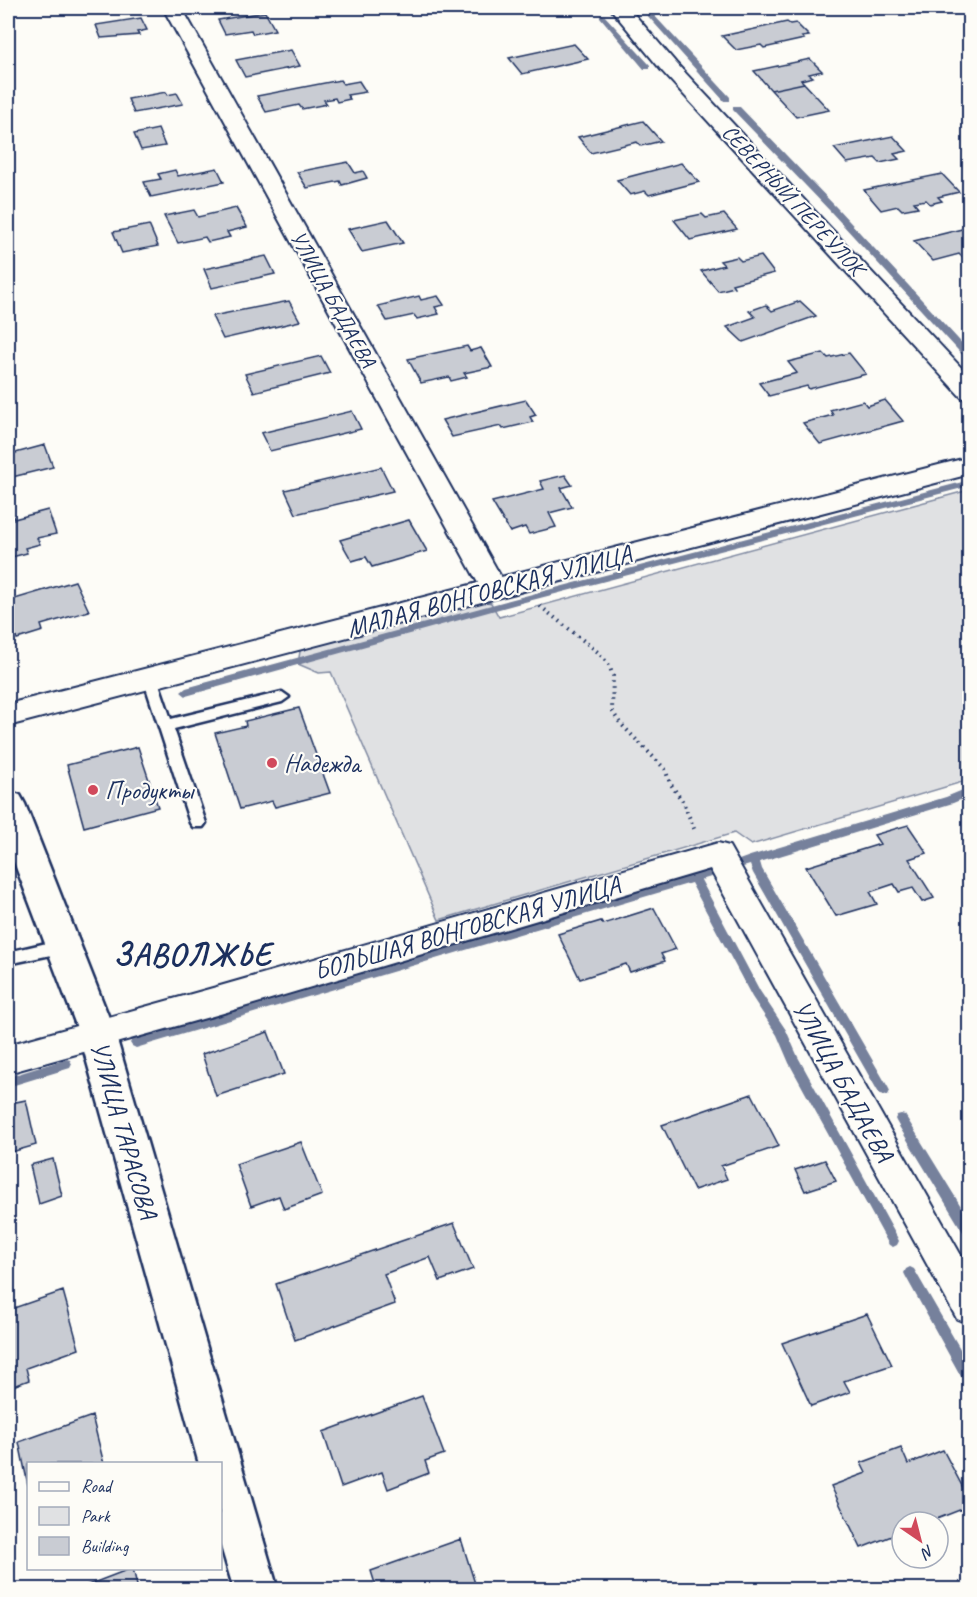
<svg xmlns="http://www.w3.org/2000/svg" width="977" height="1597" viewBox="0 0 977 1597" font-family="Caveat,sans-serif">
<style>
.green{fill:#e0e1e3;stroke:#7e88a0;stroke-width:1.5}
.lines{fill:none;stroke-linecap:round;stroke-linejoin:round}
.stream{fill:#76819c;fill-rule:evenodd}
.building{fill:#c9ccd3;stroke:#1b2f5e;stroke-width:1.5}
.lane-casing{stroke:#1b2f5e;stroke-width:5}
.street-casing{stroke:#1b2f5e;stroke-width:4}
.secondary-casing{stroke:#1b2f5e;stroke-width:5}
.path{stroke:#1b2f5e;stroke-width:4;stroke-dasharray:1.5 4.5;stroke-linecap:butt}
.lane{fill:#fdfcf7;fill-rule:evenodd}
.street{fill:#fdfcf7;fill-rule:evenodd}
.secondary{fill:#fdfcf7;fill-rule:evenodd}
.poi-dot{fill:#d1495b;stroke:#fdfcf7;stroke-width:2}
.labels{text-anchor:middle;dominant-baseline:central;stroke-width:4.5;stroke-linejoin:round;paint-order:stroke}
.far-street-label{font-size:22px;fill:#1b2f5e;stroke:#fdfcf7}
.street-label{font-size:26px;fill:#1b2f5e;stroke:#fdfcf7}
.poi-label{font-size:26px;fill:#1b2f5e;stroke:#fdfcf7;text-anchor:start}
.district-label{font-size:32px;font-weight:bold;letter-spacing:1.5px;fill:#1b2f5e;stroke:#fdfcf7}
</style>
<rect width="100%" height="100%" fill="#fdfcf7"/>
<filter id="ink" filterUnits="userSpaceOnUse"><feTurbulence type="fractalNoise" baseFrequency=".0167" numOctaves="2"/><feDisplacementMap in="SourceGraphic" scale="12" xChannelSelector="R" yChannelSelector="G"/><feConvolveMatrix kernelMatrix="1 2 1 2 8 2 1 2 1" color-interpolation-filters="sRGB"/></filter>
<g filter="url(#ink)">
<path class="green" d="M969 490V780L751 845 734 833 439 920 331 672 319 673 298 664 301 645 477 599 491 603 499 617Z"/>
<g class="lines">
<path class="stream" d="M643 8H649L651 12 730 97V101H724L646 14Z
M600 15H604L650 65V69H644L600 17Z
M733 106H739L837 208 970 352V360H967L831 212 733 110Z
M970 480V486L517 604 186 696 181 692 186 688 517 598Z
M970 787V796L953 803 760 862 762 869 888 1087 890 1091 888 1095 884 1096 880 1095 753 873 750 865 743 867 739 866 738 863 739 860 750 856 946 797Z
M710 869 714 870 715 873 714 876 701 880 760 991 786 1030 798 1057 897 1237 899 1241 897 1245 893 1247 889 1245 789 1063 777 1035 752 997 691 883 136 1048 132 1046 130 1043 132 1040 136 1038Z
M66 1059 70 1060 72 1064 70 1068 8 1087V1077Z
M901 1114 905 1115 970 1221V1239L966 1237 897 1123 895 1119 897 1115Z
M910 1267 914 1269 970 1366V1384L964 1382 906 1277 904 1273 906 1269Z"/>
</g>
<path class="building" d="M265 12 275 30 253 34 251 30 225 34 218 20Z
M141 18 147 30 137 32 139 35 101 38 96 25Z
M787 22 790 24 796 23 809 36 802 37 804 39 764 48 761 45 736 50 722 36Z
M574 44 588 59 522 74 509 58Z
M291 50 300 66 245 77 236 60Z
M810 59 822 71 809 74 813 77 801 80 804 83 771 90 754 71Z
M340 80 343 84 359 81 366 92 347 95 350 99 337 102 335 98 324 100 327 104 302 109 299 105 266 112 257 96Z
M804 83 829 110 796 117 771 90Z
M166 92 167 95 177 93 183 104 134 113 128 99Z
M643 121 661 141 641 146 637 142 591 153 578 137Z
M158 129 165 146 141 150 134 134Z
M893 136 907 151 894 154 899 159 880 163 875 158 847 163 834 148Z
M348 162 355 173 363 171 367 178 342 185 340 181 307 188 297 172Z
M681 163 699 182 649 195 645 191 630 195 617 180Z
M217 168 224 182 151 197 144 182 161 179 158 174 175 170 178 176Z
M942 174 959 192 938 197 942 201 930 204 926 200 914 202 918 207 902 210 898 206 881 210 864 190Z
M236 208 247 227 227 232 230 237 208 242 205 237 178 243 164 216 194 210 198 217Z
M702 214 706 218 724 214 737 229 690 240 674 220Z
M388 220 403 243 362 252 348 229Z
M149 225 158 246 122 253 113 232Z
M970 227V256L962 257 959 254 933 261 914 241Z
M266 256 275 274 212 288 204 269Z
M761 256 774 273 732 284 734 287 718 291 701 271 724 265 720 261 737 257 741 261Z
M419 296 421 300 438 296 444 305 435 307 439 314 417 319 414 315 387 321 378 306Z
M289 301 300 321 223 339 212 316Z
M800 301 816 316 743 342 727 327 755 317 749 311 766 305 772 311Z
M467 346 470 351 481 348 492 367 464 373 467 377 451 381 449 377 421 383 408 359Z
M823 353 828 358 849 353 866 374 809 389 807 386 769 396 759 383 797 373 788 362Z
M321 356 330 373 254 392 245 374Z
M526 400 536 415 530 417 533 422 503 429 501 426 452 437 442 420Z
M885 400 903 421 820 444 803 423 833 415 830 410 863 401 867 406Z
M352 411 361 429 270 451 261 433Z
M45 445 53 467 8 478V455Z
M381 467 393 491 296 514 285 490Z
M565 475 572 485 561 488 572 507 549 513 556 527 529 534 525 527 510 532 492 502 544 489 540 481Z
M48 510 56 534 37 538 40 544 25 548 27 553 8 558V515L12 514 14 519Z
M409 520 427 551 372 567 366 557 352 561 340 540Z
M75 581 89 611 41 625 43 631 17 639 14 633 8 635V601Z
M299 708 330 793 275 807 272 801 240 809 215 733 246 726 245 721Z
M138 747 158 807 84 827 67 765Z
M908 825 927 853 909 859 934 898 922 902 913 888 899 892 894 884 870 892 877 904 836 916 806 867 880 844 874 835Z
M654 908 676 949 661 954 665 961 630 972 626 964 580 979 558 934 601 921 603 924Z
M268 1032 284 1074 216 1096 202 1054Z
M752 1094 779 1146 721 1166 727 1179 694 1190 662 1125Z
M10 1097 11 1103 26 1100 36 1145 8 1153V1098Z
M301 1142 322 1195 284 1209 279 1196 251 1206 236 1164Z
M53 1159 62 1196 39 1204 30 1165Z
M825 1160 836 1181 805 1191 795 1170Z
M454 1223 473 1269 440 1281 430 1257 384 1274 395 1304 295 1340 276 1284Z
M63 1291 79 1349 26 1368 29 1380 8 1388V1310Z
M867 1314 892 1365 844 1381 850 1392 811 1406 782 1343Z
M422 1396 444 1454 425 1461 429 1473 388 1489 382 1472 341 1487 323 1432Z
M92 1416 104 1464H28V1485L19 1442Z
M901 1448 908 1464 943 1450 970 1501V1506L929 1522H902V1532L861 1548 831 1486 866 1473 861 1463Z
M461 1539 477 1590H377L371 1571Z
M133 1568 138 1590H75L132 1568Z"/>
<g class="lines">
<g class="lane-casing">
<path id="lane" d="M150 673 157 678 171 719 282 692 289 697 282 702 174 729 206 823 203 827H193L190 823 143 678Z
M64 939 70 941 72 946 70 951 8 964V952Z"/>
</g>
<g class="street-casing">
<path id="street" d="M163 8H182L501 577 970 457V474L8 726V704L478 583Z
M610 8H629L676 63 970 377V400L961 397 662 71Z
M718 843 729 846 970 1271V1324L957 1319 710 869 220 1014 8 1073V1045L220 986Z"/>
</g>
<g class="secondary-casing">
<path id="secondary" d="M8 791 20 795 25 804 115 1033 278 1590H234L220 1543V1464H199L79 1033 8 846Z"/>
</g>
<path class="path" d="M540 606 599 653 609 665 613 676 612 711 620 723 665 769 670 783 683 802 695 831"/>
<use href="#lane" class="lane"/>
<use href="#street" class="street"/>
<use href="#secondary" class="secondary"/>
</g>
</g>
<g class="poi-dot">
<circle cx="272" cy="763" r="6"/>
<circle cx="93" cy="790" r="6"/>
</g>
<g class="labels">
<g class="far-street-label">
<text transform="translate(793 200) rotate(47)">СЕВЕРНЫЙ ПЕРЕУЛОК</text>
<text transform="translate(333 299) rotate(61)">УЛИЦА БАДАЕВА</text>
</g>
<g class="street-label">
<text transform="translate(489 591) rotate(-15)">МАЛАЯ ВОНГОВСКАЯ УЛИЦА</text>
<text transform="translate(467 928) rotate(-16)">БОЛЬШАЯ ВОНГОВСКАЯ УЛИЦА</text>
<text transform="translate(843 1081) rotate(61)">УЛИЦА БАДАЕВА</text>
<text transform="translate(124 1130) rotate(74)">УЛИЦА ТАРАСОВА</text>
</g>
<g class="poi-label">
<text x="284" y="763">Надежда</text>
<text x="105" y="790">Продукты</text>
</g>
<g class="district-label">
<text x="193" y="954">ЗАВОЛЖЬЕ</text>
</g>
</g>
<rect width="977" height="1597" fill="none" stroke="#fdfcf7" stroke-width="30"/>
<rect x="15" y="15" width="947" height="1567" fill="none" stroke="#1b2f5e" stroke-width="2" filter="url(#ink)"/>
<rect x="27" y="1462" width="195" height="108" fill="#fdfcf7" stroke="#a3aaba" stroke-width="1.5"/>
<rect x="39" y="1482" width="30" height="9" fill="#fdfcf7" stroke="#a3aaba" stroke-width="1.5"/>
<text x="81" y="1492" font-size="18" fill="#1b2f5e">Road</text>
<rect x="39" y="1507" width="30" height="18" fill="#e0e1e3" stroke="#a3aaba" stroke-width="1.5"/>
<text x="81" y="1522" font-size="18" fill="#1b2f5e">Park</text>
<rect x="39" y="1537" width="30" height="18" fill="#c9ccd3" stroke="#a3aaba" stroke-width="1.5"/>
<text x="81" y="1552" font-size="18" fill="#1b2f5e">Building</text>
<g transform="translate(920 1540) rotate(145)"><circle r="28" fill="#fdfcf7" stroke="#a3aaba" stroke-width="1.5"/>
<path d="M0-4.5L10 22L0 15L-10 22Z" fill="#d1495b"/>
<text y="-9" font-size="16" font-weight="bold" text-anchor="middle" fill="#1b2f5e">N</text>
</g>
</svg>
